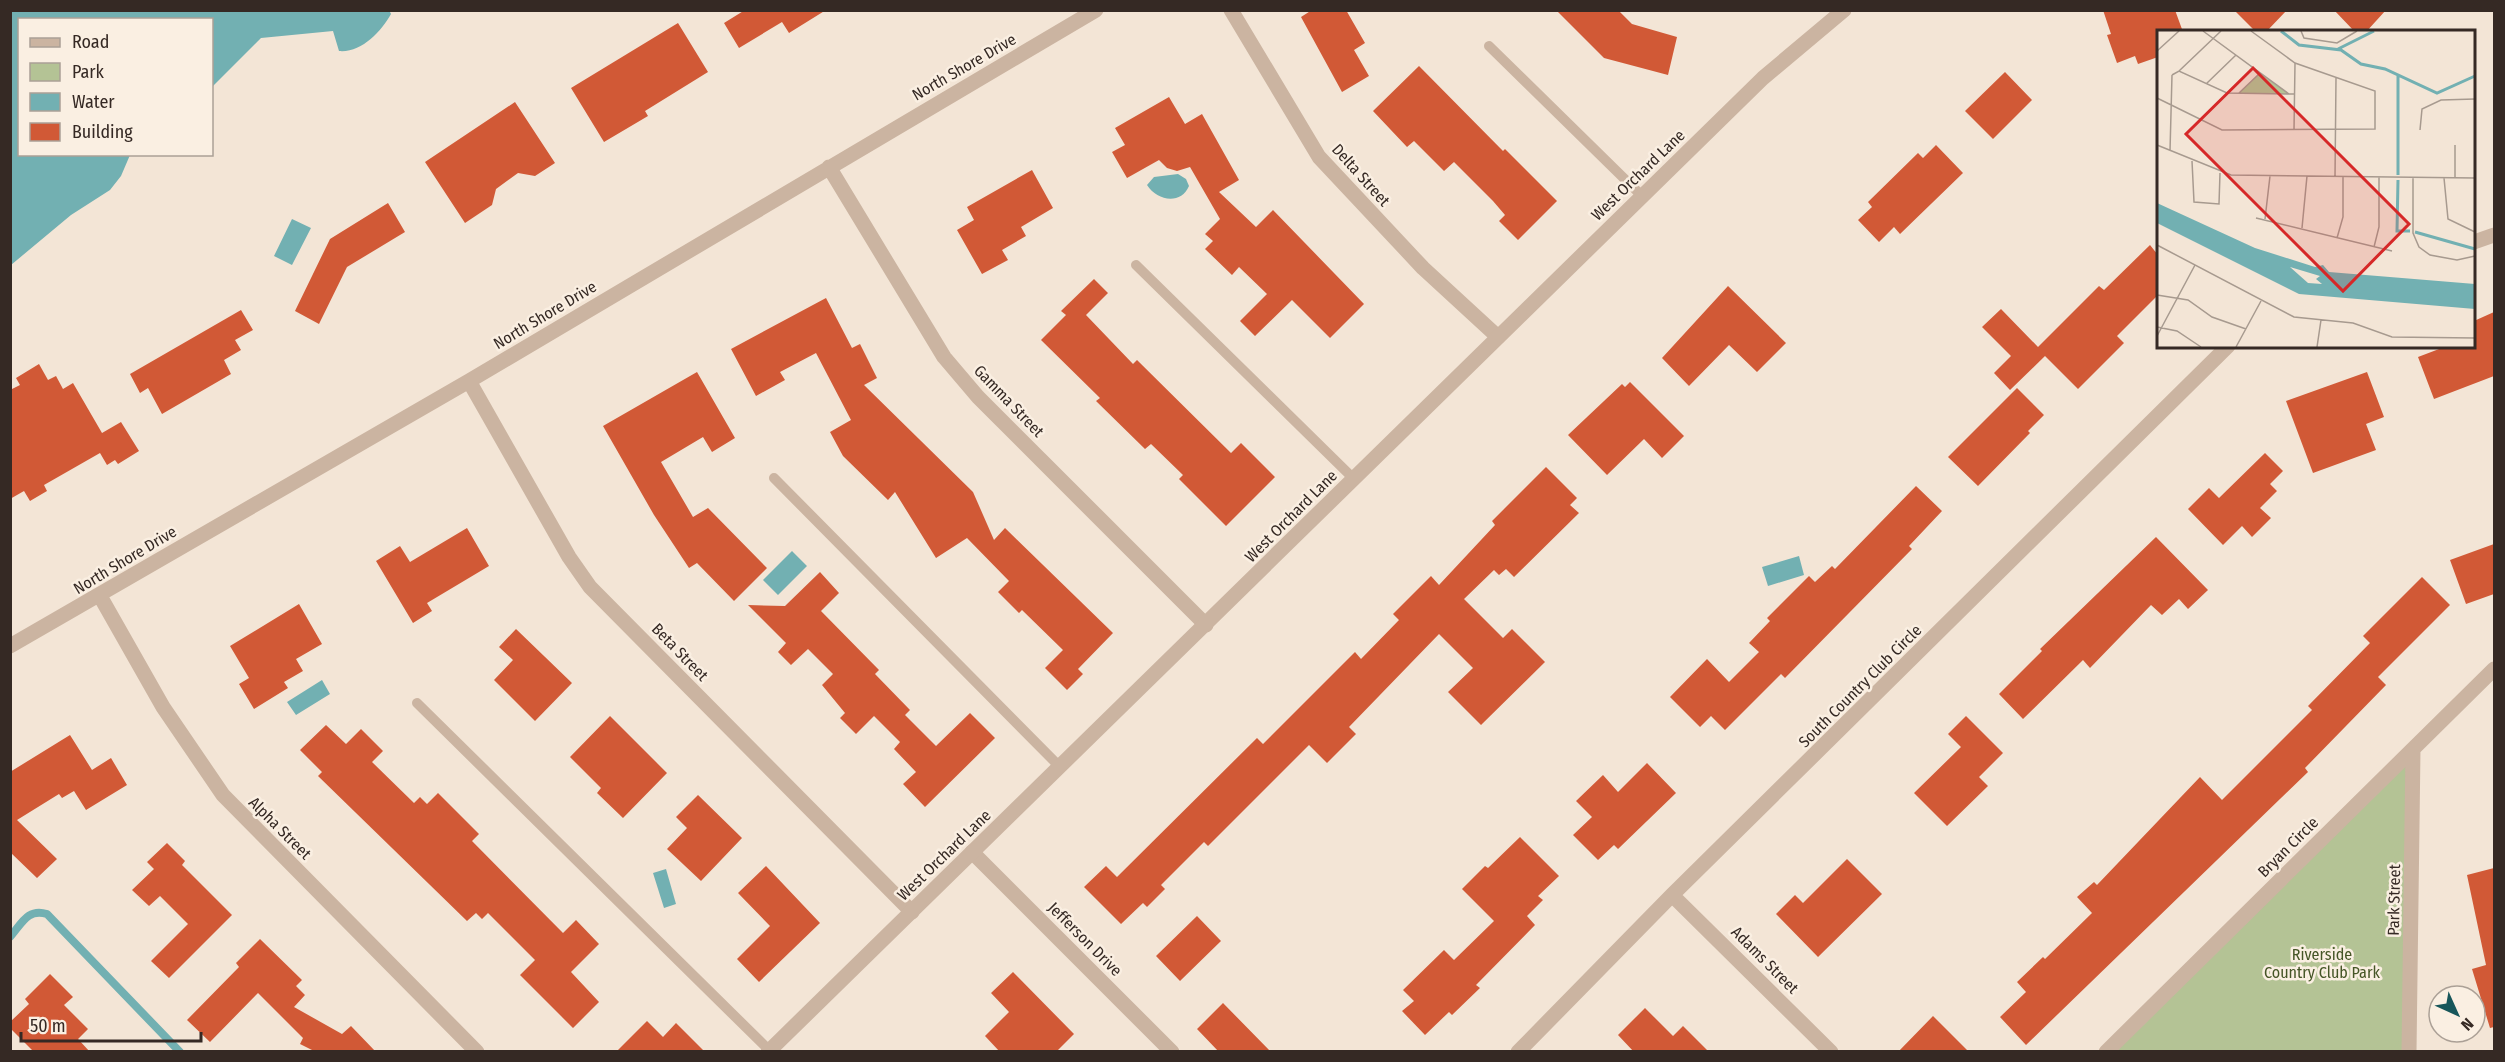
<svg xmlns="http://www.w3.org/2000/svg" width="2505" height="1062" viewBox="0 0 2505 1062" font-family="'Fira Sans Condensed',sans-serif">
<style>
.green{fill:#b4c395}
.water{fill:#72b0b2}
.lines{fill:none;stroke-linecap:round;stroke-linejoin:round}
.stream{stroke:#72b0b2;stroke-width:8}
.building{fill:#d15936}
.service{stroke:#cbb4a1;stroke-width:10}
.minor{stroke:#cbb4a1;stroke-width:15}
.tertiary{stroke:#cbb4a1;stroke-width:15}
.labels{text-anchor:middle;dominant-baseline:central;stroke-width:5;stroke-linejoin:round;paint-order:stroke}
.street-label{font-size:16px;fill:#352924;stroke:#faefe2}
.park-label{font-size:16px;fill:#455526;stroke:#faefe2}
.inset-river{fill:none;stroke:#72b0b2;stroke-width:3}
.inset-road{fill:none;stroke:#a79a8f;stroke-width:1.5}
.view{fill:#d62828;fill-opacity:0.15;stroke:#d62828;stroke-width:3}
.inset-edge{fill:none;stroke:#352924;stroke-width:3}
</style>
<rect width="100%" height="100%" fill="#f3e5d6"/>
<path class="green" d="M2413 749 2409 1051H2106Z"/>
<path class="water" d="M11 10H389L391 14C381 32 361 53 339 51L333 31 261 38 212 87V20H20V154L130 155 121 176 110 190 71 215 11 265Z
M1178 174 1186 179 1189 186C1181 205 1157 201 1147 185L1154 177Z
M292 219 311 228 292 265 274 256Z
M792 551 807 566 778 595 763 580Z
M1799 556 1804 575 1768 586 1762 567Z
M322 680 330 694 296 715 287 702Z
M666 869 676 904 664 908 653 873Z"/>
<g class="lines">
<path class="stream" d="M10 937C22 923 28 908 47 914L180 1052"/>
</g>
<path class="building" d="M745 10H826L789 33 782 22 739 48 724 23Z
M1312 10H1346L1365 43 1354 50 1369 76 1342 92 1301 17Z
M1556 10H1618L1632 24 1677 37 1668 75 1604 58Z
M2103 10H2175L2183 32H2158V57L2138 64 2135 56 2117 63 2107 35 2111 34Z
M2234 10H2287L2266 32H2256Z
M2334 10H2386L2366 32H2355Z
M678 23 708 72 645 111 648 116 604 142 571 88Z
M1419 66 1503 151 1505 149 1557 201 1518 240 1499 221 1505 215 1493 201 1454 162 1444 171 1414 141 1407 147 1373 111Z
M2005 72 2032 100 1993 139 1965 111Z
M1169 97 1185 124 1202 114 1239 180 1219 192 1256 227 1273 210 1364 304 1330 338 1292 300 1255 336 1240 321 1267 294 1239 267 1232 275 1205 249 1213 241 1205 234 1220 219 1190 167 1177 171 1167 168 1159 160 1127 178 1112 152 1125 145 1115 128Z
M515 102 555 163 535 176 518 173 496 189 492 205 465 223 425 162Z
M1936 145 1963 173 1900 234 1894 227 1879 242 1858 220 1872 207 1868 202 1918 153 1923 158Z
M1032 170 1053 208 1021 227 1026 236 1002 250 1008 260 982 274 957 230 974 220 967 207Z
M388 203 405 232 347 267 319 324 295 311 330 239Z
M2150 245 2158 255V295L2117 336 2124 343 2078 389 2045 356 2010 390 1994 373 2011 356 1982 327 2001 309 2038 347 2099 286 2104 290Z
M1094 279 1108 293 1086 315 1133 364 1137 360 1231 453 1241 443 1275 477 1226 526 1179 479 1183 475 1151 444 1145 449 1096 401 1100 398 1041 340 1066 315 1061 311Z
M1728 286 1786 343 1757 372 1729 345 1689 386 1662 358Z
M826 298 852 348 860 344 877 378 864 385 973 492 994 540 1005 528 1113 633 1078 669 1083 674 1067 690 1045 668 1063 650 1022 610 1019 613 998 592 1009 581 967 538 936 558 895 492 888 500 843 456 830 432 851 420 816 353 780 372 785 380 756 396 731 349Z
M241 310 253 330 235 340 241 350 224 360 231 374 162 414 148 388 140 393 130 374Z
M2494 312V376L2434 399 2418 357 2447 346H2474V321Z
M39 364 48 380 56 376 63 389 73 383 102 433 121 422 139 451 118 464 115 460 107 465 100 453 44 485 47 491 30 501 24 491 10 499V390L20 385 16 378Z
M697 372 735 438 712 452 703 437 661 462 693 517 708 508 767 568 734 601 697 563 689 568 654 515 603 426Z
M2367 372 2384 417 2366 424 2376 450 2313 473 2286 401Z
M1630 382 1684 436 1662 458 1644 439 1607 475 1568 435 1622 384 1625 387Z
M2017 388 2044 415 2028 431 2030 433 1978 486 1948 457Z
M2265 453 2283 471 2270 484 2277 491 2260 508 2271 518 2252 537 2242 526 2223 545 2188 509 2209 488 2219 498Z
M1546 467 1577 498 1570 505 1579 513 1514 577 1506 569 1499 575 1494 570 1464 599 1503 638 1512 629 1545 662 1481 725 1448 692 1473 668 1439 634 1349 727 1356 734 1327 763 1309 745 1208 846 1204 842 1161 885 1165 889 1147 907 1143 903 1121 924 1084 887 1106 866 1117 877 1257 738 1263 744 1355 652 1361 659 1399 620 1393 614 1431 576 1439 585 1495 525 1492 521Z
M1916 486 1942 511 1909 546 1912 549 1785 678 1781 674 1725 730 1711 716 1700 727 1670 697 1707 659 1729 682 1759 652 1749 643 1770 621 1767 618 1809 576 1815 582 1832 566 1835 569Z
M467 528 489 566 427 603 432 611 413 623 376 561 400 546 410 562Z
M2156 537 2208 590 2188 609 2179 599 2162 615 2151 605 2090 668 2083 660 2023 719 1999 694 2042 651 2040 649Z
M2494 544V594L2466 604 2450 560Z
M820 572 839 593 821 611 879 670 875 674 910 710 905 715 936 746 970 713 995 738 925 807 903 784 916 772 894 749 900 742 874 716 856 734 840 718 845 713 822 685 833 674 808 649 791 665 778 652 786 643 748 605 785 606Z
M2422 577 2450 605 2378 677 2386 685 2305 768 2308 772 2026 1045 2000 1017 2026 992 2017 982 2043 957 2045 959 2092 913 2077 897 2094 882 2097 885 2200 777 2222 800 2312 710 2308 706 2370 643 2363 636Z
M299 604 322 644 296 659 303 671 284 682 288 688 254 709 239 684 249 678 230 646Z
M516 629 572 683 535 721 494 680 513 660 499 647Z
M610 716 667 773 623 818 597 793 601 788 570 757Z
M1966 716 2003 753 1979 777 1988 786 1947 826 1914 793 1961 747 1948 734Z
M326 725 346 744 361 729 383 751 372 762 414 803 420 797 427 804 438 793 479 834 472 841 563 933 576 920 599 944 571 972 599 1002 573 1028 520 975 535 960 488 913 482 919 476 913 467 921 318 776 322 772 300 750Z
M70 735 92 770 111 758 127 785 86 810 74 791 62 798 59 794 17 820 57 859 37 878 10 852V772Z
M1647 763 1676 793 1618 849 1614 845 1598 860 1573 835 1592 817 1576 801 1603 775 1618 792Z
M698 795 742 838 701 881 667 849 687 828 676 817Z
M1520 837 1559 876 1538 896 1543 900 1527 916 1535 925 1476 985 1480 988 1452 1015 1449 1012 1425 1035 1402 1011 1414 1001 1403 990 1444 950 1454 960 1494 921 1462 889 1485 866 1488 868Z
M167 843 185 861 182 865 232 915 169 978 151 961 188 924 160 896 149 906 132 890 154 869 147 862Z
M1847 859 1882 894 1818 957 1776 914 1795 895 1803 903Z
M766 866 820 923 759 982 737 959 770 926 738 893Z
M2494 868V1027L2490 1028 2472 969 2486 965 2467 875Z
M1197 916 1221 941 1180 981 1156 956Z
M260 939 302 980 296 986 305 995 294 1007 342 1034 351 1026 376 1052H316L300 1044 303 1038 258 993 210 1042 187 1020 239 967 236 963Z
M1013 972 1074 1034 1056 1052H1000L985 1036 1009 1012 991 993Z
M50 974 73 997 64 1005 88 1029 78 1039 90 1052H34L10 1028V1022L29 1004 25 999Z
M1223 1003 1271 1052H1219L1197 1029Z
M1645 1008 1673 1036 1683 1026 1709 1052H1634L1618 1035Z
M1933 1016 1969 1052H1898Z
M647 1021 663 1037 676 1023 705 1052H616Z"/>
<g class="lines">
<path class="service" d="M1489 46 1642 196
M1136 265 1354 479
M774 478 1060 767
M417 703 769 1050"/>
<path class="minor" d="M1231 10 1319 157 1423 268 1498 337
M829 167 944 357 978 397 1206 625
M2474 242 2494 235
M469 381 569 557 590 587 912 912
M100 596 163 707 223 795 477 1052
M10 646 469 381 1096 10
M972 852 1172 1052
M1672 895 1831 1052
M1518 1052 1672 895 2228 346
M2106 1052 2494 669
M2409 1052 2413 749"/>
<path class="tertiary" d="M768 1052 1763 78 1844 10"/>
</g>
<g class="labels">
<g class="street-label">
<text transform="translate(964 67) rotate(-30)">North Shore Drive</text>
<text transform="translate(1361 175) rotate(48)">Delta Street</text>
<text transform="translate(1638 175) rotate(-44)">West Orchard Lane</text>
<text transform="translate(545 315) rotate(-31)">North Shore Drive</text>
<text transform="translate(1009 401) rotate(46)">Gamma Street</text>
<text transform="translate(1291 516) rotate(-45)">West Orchard Lane</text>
<text transform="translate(125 560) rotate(-31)">North Shore Drive</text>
<text transform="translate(680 652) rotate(46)">Beta Street</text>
<text transform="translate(1860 686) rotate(-45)">South Country Club Circle</text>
<text transform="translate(280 828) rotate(45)">Alpha Street</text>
<text transform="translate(2288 847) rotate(-45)">Bryan Circle</text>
<text transform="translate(944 855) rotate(-44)">West Orchard Lane</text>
<text transform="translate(2394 900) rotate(-89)">Park Street</text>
<text transform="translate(1085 939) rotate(45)">Jefferson Drive</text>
<text transform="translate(1765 960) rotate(45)">Adams Street</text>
</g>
<g class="park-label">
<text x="2322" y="954">Riverside<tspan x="2322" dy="18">Country Club Park</tspan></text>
</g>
</g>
<g transform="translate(2157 30)">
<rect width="318" height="318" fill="#f3e5d6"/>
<path d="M103 43 132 64 82 63Z" fill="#b4c395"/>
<path d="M0 173 98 218 158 237 166 235 172 242 318 254V279L142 264 0 193ZM133 237 163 246 159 249 165 254 151 253Z" fill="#72b0b2" fill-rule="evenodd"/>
<path class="inset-river" d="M124 1 142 15 184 20 204 34 228 39 280 63 318 46M181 19 217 1M241 145V46M241 150 240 201H253M258 202 318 219"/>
<path class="inset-road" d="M46 1 132 64H137M144 1 147 8 180 13 200 1M0 21 22 1M22 41 64 1M15 45 22 41 70 63 132 64M49 54 79 25M82 63 103 43M0 68 65 100 218 99V61L138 33 94 1M137 100 138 33M263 100 265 79 284 70 318 69M0 115 74 145 318 148M13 121 15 45M35 131 37 172 62 174 63 143M178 147 179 48M256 147V203L262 217 273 225 300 230 318 226M287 148 291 189 318 202M298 148V115M99 188 235 221M108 189 113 146M145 198 150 146M180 208 186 187V147M0 215 137 287 196 293 235 307 318 308M217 217 222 197V147M0 265 31 270 55 287 89 299M0 297 20 301 44 317M0 306 38 235M79 317 104 271M160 317 164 290"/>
<path class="view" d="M96 38 252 194 186 261 29 104Z"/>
<rect width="318" height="318" class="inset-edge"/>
</g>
<rect width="2505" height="1062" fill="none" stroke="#352924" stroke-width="24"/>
<rect x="18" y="18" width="195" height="138" fill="#faefe2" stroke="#aba096" stroke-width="1.5"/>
<rect x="30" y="38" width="30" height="9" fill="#cbb4a1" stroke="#aba096" stroke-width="1.5"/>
<text x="72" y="48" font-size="18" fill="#352924">Road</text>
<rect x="30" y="63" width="30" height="18" fill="#b4c395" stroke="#aba096" stroke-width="1.5"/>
<text x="72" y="78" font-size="18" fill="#352924">Park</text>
<rect x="30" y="93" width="30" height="18" fill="#72b0b2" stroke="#aba096" stroke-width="1.5"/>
<text x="72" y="108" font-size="18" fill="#352924">Water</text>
<rect x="30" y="123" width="30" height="18" fill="#d15936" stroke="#aba096" stroke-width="1.5"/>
<text x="72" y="138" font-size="18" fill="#352924">Building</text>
<g transform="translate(2457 1014) rotate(135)"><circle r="28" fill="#faefe2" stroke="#aba096" stroke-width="1.5"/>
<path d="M0-4.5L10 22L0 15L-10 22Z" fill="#17565a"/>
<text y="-9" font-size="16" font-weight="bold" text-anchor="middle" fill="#352924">N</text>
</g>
<path d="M21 1032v9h180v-9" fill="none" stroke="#352924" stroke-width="3"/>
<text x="30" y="1032" font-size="18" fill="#352924" stroke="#faefe2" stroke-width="4.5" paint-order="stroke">50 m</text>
</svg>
